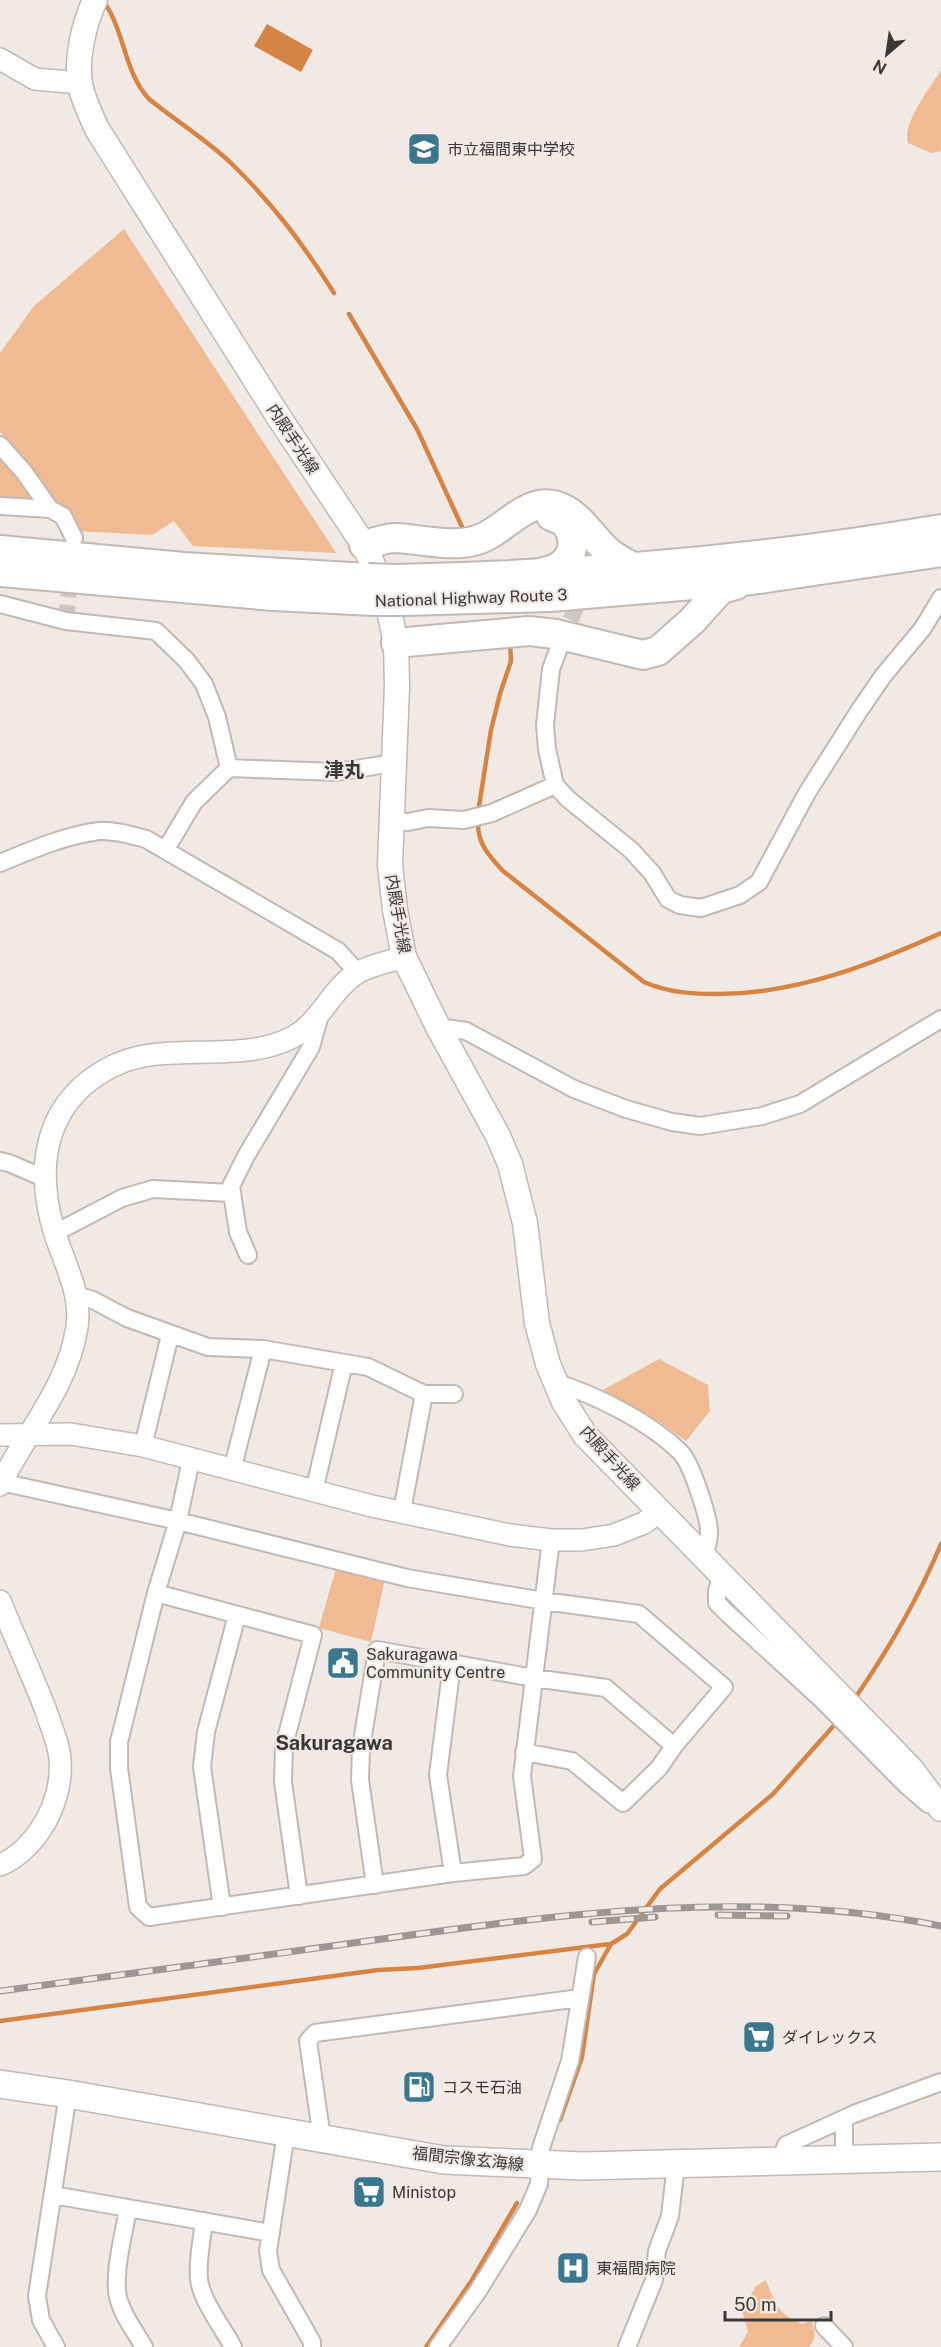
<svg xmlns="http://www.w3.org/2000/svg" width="941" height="2347" viewBox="0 0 941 2347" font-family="'Public Sans','Noto Sans JP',sans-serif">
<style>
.green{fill:#f0ba93}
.water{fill:#d68444}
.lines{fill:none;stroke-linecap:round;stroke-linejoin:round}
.stream{stroke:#d68444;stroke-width:4.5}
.minor-tunnel{stroke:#cdc6c1;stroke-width:16;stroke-dasharray:16 8;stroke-linecap:butt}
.minor-casing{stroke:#c0b9b4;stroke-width:20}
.tertiary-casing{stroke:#c0b9b4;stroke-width:24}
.secondary-casing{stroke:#c0b9b4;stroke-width:27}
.primary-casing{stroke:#c0b9b4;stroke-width:30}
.trunk-casing{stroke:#c0b9b4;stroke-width:32}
.minor{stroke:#fff;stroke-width:16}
.tertiary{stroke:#fff;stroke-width:21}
.secondary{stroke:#fff;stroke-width:24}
.primary{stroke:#fff;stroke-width:27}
.trunk{stroke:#fff;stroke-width:28}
.rail-casing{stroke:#9d9793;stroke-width:7}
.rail{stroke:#f1e9e4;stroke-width:4.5;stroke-dasharray:14;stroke-linecap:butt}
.trunk-bridge-casing{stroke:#c0b9b4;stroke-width:32;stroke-linecap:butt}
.trunk-bridge{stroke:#fff;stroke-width:28}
.labels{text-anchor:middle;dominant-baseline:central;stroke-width:4.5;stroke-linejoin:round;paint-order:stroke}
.poi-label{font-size:16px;fill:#3b3836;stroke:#f1e9e4;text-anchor:start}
.street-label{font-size:16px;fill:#3b3836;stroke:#f1e9e4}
.quarter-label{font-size:20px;font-weight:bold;fill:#3b3836;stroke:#f1e9e4}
</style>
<rect width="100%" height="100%" fill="#f1e9e4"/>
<path class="green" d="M941 70V151L931 153 908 143C902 123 930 88 941 70Z
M124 229 336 553 193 546 174 521 152 535 76 531 33 476 10 441 0 432V353L34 306Z
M0 458 31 496 27 503 0 501Z
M659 1359 708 1385 710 1411 686 1441 660 1422 603 1390Z
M336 1568 385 1579 371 1642 319 1628Z
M766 2280C776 2305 777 2313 802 2324L811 2321C816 2331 816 2338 809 2347H739L748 2332 742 2310 756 2286Z"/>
<path class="water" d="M267 24 313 50 301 72 254 46Z"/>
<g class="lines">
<path class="stream" d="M104 2C125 32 124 72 149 99 176 121 207 140 232 164 274 205 303 244 334 293
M349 314 417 429 463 529
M478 813 491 730 500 694 511 661 510 643
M478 821C477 843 489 856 503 871L644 982C669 993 693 994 720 994 799 993 870 965 941 933
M853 1701C887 1652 918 1599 941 1544
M0 2021 378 1970 418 1968 610 1944
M560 2120 582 2057 594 1974 611 1944 627 1934 660 1889 773 1794 837 1722
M426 2347 472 2280 517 2203"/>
<path class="minor-tunnel" d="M66 621 71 571
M561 642 583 591"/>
<g class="minor-casing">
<path id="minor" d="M0 445 24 472 50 509 63 516 74 538
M0 506 50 509
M0 604 66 621 156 631 187 661 204 684 217 717 229 768
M560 645 551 669 545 725 547 749 555 785 568 799 631 850 652 873 668 899 680 905 701 908 740 895 759 882 807 793 859 711 883 676 923 628 941 598
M392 821 408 822 428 818 464 820 492 813 555 785
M166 849 194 802 229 768 337 772 393 763
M0 863C31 850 66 835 99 831 115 830 131 835 146 839L338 951 358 973
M438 1027 466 1031 574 1089 626 1109 672 1122 700 1126 762 1116 800 1104 941 1019
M0 1161 9 1163 44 1178
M55 1233 122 1198 153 1189 231 1193
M248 1255 238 1232 231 1186 246 1156 311 1047 320 1015
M76 1295 93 1300 127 1318 208 1347 263 1349 368 1367 424 1394H454
M554 1382C594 1394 652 1423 681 1453 691 1463 710 1519 709 1534 709 1541 706 1549 704 1556
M143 1446 170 1335
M191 1460 178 1521 156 1593 119 1742V1768L138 1907 149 1917 453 1873 524 1866 533 1859 522 1776 551 1540
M232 1470 263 1349
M1 1482 178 1521 407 1578 544 1601 639 1614 724 1687 674 1746 659 1768 623 1803 572 1761 524 1752
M314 1491 344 1363
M402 1511 424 1394
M722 1575 717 1591V1603L727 1613 820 1698 907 1786 928 1804
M156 1593 313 1635 284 1746 283 1782 299 1896
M452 1664 438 1775 453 1873
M375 1885 360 1780 361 1748 377 1650 534 1678 606 1688 674 1746
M222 1907 202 1767 206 1732 237 1615
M286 2133 268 2251 271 2270 312 2342V2347
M322 2139 308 2041 315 2033 580 1998
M844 2160V2119
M780 2161 786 2145 854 2114 941 2082
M53 2195 271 2233
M128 2208C124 2234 113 2272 118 2297 122 2315 135 2331 144 2347
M204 2221C202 2240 197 2260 199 2279 201 2300 223 2328 233 2347
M824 2326 844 2347
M56 2347 41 2320 37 2296 68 2094
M438 2347 478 2291 528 2210 539 2184 541 2148 570 2061 587 1957
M627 2347 654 2280 657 2251 670 2216 676 2164"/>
</g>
<g class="tertiary-casing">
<path id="tertiary" d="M0 59 35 79 80 83
M0 1435 71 1434 143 1446 372 1506 510 1535 551 1540H582L614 1535 644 1523 660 1511
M0 1485C26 1432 68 1387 77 1327 82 1293 64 1263 54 1231 34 1163 46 1098 115 1065 169 1040 240 1065 293 1037 321 1022 331 989 357 973 370 965 389 962 404 957
M0 1601C15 1638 32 1674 46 1711 51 1727 59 1743 60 1759 62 1784 54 1809 41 1829 32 1843 16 1859 0 1865"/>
</g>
<g class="secondary-casing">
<path id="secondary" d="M95 0C84 24 76 57 80 84 83 99 90 114 97 129L280 419 364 545 385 592 396 643 397 686 390 865 395 910 404 957 438 1027 498 1136 510 1164 525 1223 537 1323 548 1364 564 1402 585 1435 884 1741 912 1770 941 1809"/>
</g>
<g class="primary-casing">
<path id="primary" d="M0 2084 68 2094 444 2160 582 2166 941 2157"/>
</g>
<g class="trunk-casing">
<path id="trunk" d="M364 545C374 543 385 538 395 538 422 539 451 548 477 540 504 532 526 496 557 506 580 513 593 540 611 554 619 560 627 564 635 568
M0 550 184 567 368 578
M0 572 273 596 374 601
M540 573C546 571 553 570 558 567 573 558 577 540 567 526 564 521 556 518 551 516
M395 579C578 575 760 560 941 529
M405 601 550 597 752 580 941 552
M396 643 529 631 556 634 643 655 658 651 692 621 721 589 736 585"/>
</g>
<use href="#minor" class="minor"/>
<use href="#tertiary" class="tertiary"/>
<use href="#secondary" class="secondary"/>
<use href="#primary" class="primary"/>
<use href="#trunk" class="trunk"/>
<g class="rail-casing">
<path id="rail" d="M718 1915 787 1916
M592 1922 655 1917
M0 1991C127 1974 255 1957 382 1939 570 1913 753 1888 941 1926"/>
</g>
<use href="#rail" class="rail"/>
<g class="trunk-bridge-casing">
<path id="trunk-bridge" d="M368 578 395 579
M374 601H405"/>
</g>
<use href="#trunk-bridge" class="trunk-bridge"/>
</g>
<defs>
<g id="school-square" transform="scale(1.725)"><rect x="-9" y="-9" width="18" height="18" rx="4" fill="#3b778f" stroke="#f1e9e4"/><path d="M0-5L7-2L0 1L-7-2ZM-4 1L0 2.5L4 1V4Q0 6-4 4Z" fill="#fff"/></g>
<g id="civic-square" transform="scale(1.725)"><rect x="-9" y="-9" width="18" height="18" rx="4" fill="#3b778f" stroke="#f1e9e4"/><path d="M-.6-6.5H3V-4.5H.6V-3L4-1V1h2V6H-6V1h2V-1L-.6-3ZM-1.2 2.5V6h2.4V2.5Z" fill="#fff"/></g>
<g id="supermarket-square" transform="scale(1.725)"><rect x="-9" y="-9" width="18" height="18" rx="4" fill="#3b778f" stroke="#f1e9e4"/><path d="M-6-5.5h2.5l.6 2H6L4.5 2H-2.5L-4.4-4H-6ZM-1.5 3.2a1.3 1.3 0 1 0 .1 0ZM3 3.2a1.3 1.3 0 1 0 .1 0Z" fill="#fff"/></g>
<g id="fuel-square" transform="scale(1.725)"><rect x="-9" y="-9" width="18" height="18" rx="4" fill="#3b778f" stroke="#f1e9e4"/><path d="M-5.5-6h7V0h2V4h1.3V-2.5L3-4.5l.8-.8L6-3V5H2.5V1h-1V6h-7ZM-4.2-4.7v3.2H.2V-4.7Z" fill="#fff"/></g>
<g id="hospital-square" transform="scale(1.725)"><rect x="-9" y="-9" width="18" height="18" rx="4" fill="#3b778f" stroke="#f1e9e4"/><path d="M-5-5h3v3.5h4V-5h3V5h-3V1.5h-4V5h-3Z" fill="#fff"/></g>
</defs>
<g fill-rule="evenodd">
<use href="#school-square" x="424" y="149"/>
<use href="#civic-square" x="343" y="1663"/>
<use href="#supermarket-square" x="759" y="2037"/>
<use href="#fuel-square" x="419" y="2087"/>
<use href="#supermarket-square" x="369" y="2192"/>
<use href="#hospital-square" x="573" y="2268"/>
</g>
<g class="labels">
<g class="poi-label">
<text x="447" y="149">市立福間東中学校</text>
<text x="366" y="1654">Sakuragawa<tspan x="366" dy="18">Community Centre</tspan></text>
<text x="782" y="2037">ダイレックス</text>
<text x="442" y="2087">コスモ石油</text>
<text x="392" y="2192">Ministop</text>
<text x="596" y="2268">東福間病院</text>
</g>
<g class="street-label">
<text transform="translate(293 439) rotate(57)">内殿手光線</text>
<text transform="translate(471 598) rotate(-2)">National Highway Route 3</text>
<text transform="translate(398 914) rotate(80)">内殿手光線</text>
<text transform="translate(610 1458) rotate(48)">内殿手光線</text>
<text transform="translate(468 2159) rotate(6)">福間宗像玄海線</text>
</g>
<g class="quarter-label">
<text x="344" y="770">津丸</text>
<text x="334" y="1743">Sakuragawa</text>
</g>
</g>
<g transform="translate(887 54) rotate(209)" stroke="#f1e9e4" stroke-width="4.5" paint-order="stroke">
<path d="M0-4.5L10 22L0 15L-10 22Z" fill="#3b3836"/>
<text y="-9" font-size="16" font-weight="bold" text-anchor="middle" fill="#3b3836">N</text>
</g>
<path d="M725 2311v9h106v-9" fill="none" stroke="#3b3836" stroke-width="3"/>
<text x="734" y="2311" font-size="18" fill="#3b3836" stroke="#f1e9e4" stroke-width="4.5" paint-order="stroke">50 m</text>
</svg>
